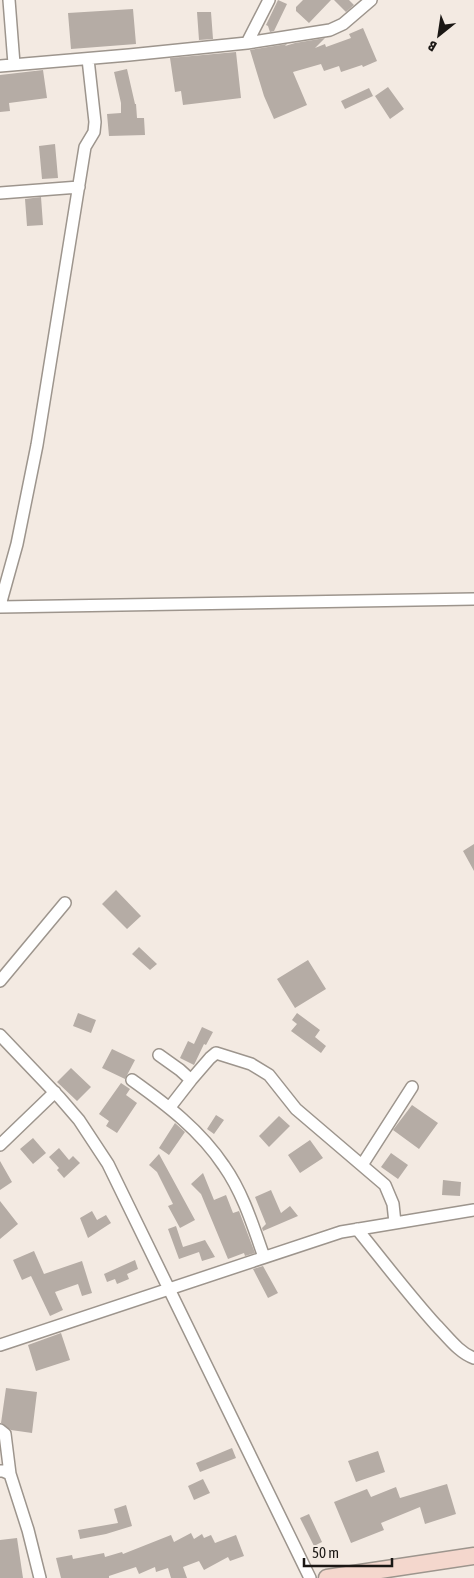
<svg xmlns="http://www.w3.org/2000/svg" width="474" height="1578" viewBox="0 0 474 1578" font-family="'Asap Condensed',sans-serif">
<style>
.building{fill:#b5aca5}
.lines{fill:none;stroke-linecap:round;stroke-linejoin:round}
.minor-casing{stroke:#9d958d;stroke-width:14}
.secondary-casing{stroke:#9d958d;stroke-width:19}
.minor{stroke:#fff;stroke-width:11}
.secondary{stroke:#f4d7cd;stroke-width:16}
</style>
<rect width="100%" height="100%" fill="#f3eae2"/>
<path class="building" d="M278 0 287 4 274 31 270 32 268 26 266 25Z
M303 0H331L309 23 296 11V7Z
M334 0H349L354 5 346 12Z
M133 9 136 44 71 49 68 13Z
M197 12H211L213 39 199 40Z
M363 28 377 61 363 67 362 65 341 72 339 66 324 71 321 64 293 72 307 105 274 119 264 96 250 50 287 44 285 46 295 43 325 38 315 48 325 44 326 47 351 38 349 34Z
M236 52 241 98 183 105 181 91 175 92 170 58Z
M127 69 135 104H136L137 118H144L145 135 109 136 107 114 121 113V103L114 72Z
M43 70 47 98 9 103 10 111 0 112V75Z
M388 87 404 109 390 119 375 96Z
M369 88 373 96 345 109 341 101Z
M55 144 58 178 42 179 39 146Z
M41 197 43 225 27 226 25 199Z
M474 844V871L463 851Z
M116 890 141 916 127 929 102 904Z
M139 947 157 964 150 970 132 954Z
M308 960 326 989 295 1008 277 979Z
M78 1013 96 1020 91 1033 73 1026Z
M297 1013 320 1030 315 1037 326 1046 321 1053 291 1031 297 1024 292 1020Z
M202 1027 213 1032 206 1045 204 1044 194 1065 180 1058 188 1041 194 1044Z
M112 1049 135 1060 125 1079 102 1068Z
M71 1068 91 1087 77 1101 57 1082Z
M121 1083 130 1089 126 1095 137 1103 117 1133 106 1126 109 1121 99 1114Z
M412 1105 438 1123 419 1149 393 1130Z
M216 1115 224 1120 214 1134 207 1129Z
M279 1116 290 1126 269 1147 259 1136Z
M175 1123 185 1132 169 1155 159 1148Z
M33 1138 46 1153 33 1164 20 1149Z
M310 1140 323 1158 300 1173 288 1155Z
M59 1148 69 1160 73 1156 80 1163 64 1178 57 1170 59 1168 49 1157Z
M391 1153 408 1165 398 1179 381 1167Z
M159 1154 195 1220 180 1228 168 1206 173 1204 157 1172 149 1165Z
M0 1161 12 1182 0 1190Z
M203 1173 214 1200 226 1195 233 1213 239 1211 255 1253 245 1256 244 1253 228 1259 201 1194 191 1184Z
M443 1180 461 1182 460 1196 442 1195Z
M271 1190 281 1213 290 1206 298 1216 263 1231 262 1228 266 1224 255 1197Z
M0 1201 18 1224 0 1239Z
M92 1211 97 1220 106 1215 111 1223 88 1238 80 1218Z
M176 1226 183 1247 205 1240 215 1257 202 1261 199 1252 179 1259 168 1229Z
M34 1251 44 1274 82 1261 92 1293 82 1296 78 1284 55 1292 63 1310 50 1316 31 1276 22 1280 13 1260Z
M135 1260 138 1269 127 1274 129 1279 117 1284 115 1279 107 1282 104 1274Z
M263 1266 278 1293 268 1298 253 1269Z
M61 1333 70 1360 36 1371 28 1345Z
M6 1388 37 1392 32 1433 11 1430 1 1423Z
M232 1448 236 1458 200 1472 196 1463Z
M378 1451 385 1472 356 1482 348 1461Z
M203 1479 210 1493 194 1500 188 1486Z
M447 1484 456 1514 425 1524 420 1507 381 1523 384 1530 351 1543 334 1502 367 1489 371 1497 396 1487 400 1498Z
M126 1505 132 1526 106 1534 80 1539 78 1530 118 1523 114 1509Z
M309 1514 322 1542 314 1546 300 1518Z
M191 1533 194 1539 202 1534 204 1538 211 1535 215 1543 236 1535 244 1556 230 1561 228 1557 204 1570 199 1561 183 1567 187 1578H171L168 1568 156 1572 155 1567 139 1574 136 1567 109 1576V1578H61L56 1558 72 1555 73 1559 104 1553 105 1557 122 1552 123 1554 171 1535 174 1542Z
M17 1538 23 1578H0V1540Z"/>
<g class="lines">
<g class="minor-casing">
<path id="minor" d="M9 0 14 64
M247 43 269 0
M0 66 129 55 247 43 330 30 343 24 371 0
M0 193 79 187
M0 605 17 544 37 445 85 147 94 132 95 122 88 59
M0 607 474 599
M0 981 65 903
M0 1035 60 1098 79 1120 108 1164 310 1578
M159 1055 180 1070 191 1080 170 1107
M132 1080C167 1105 200 1130 224 1166 243 1193 253 1226 264 1257
M191 1080 210 1058 216 1053 251 1064 269 1075 296 1109 385 1185 393 1204 395 1223
M0 1145 55 1092
M362 1165 412 1087
M357 1229C383 1261 408 1294 436 1325 447 1336 459 1353 474 1358
M0 1345 341 1232 474 1210
M0 1430 5 1434 10 1474
M0 1471H3L10 1474 28 1530 40 1578"/>
</g>
<g class="secondary-casing">
<path id="secondary" d="M327 1578 474 1556"/>
</g>
<use href="#minor" class="minor"/>
<use href="#secondary" class="secondary"/>
</g>
<g transform="translate(439 35) rotate(210)" stroke="#f3eae2" stroke-width="4" paint-order="stroke">
<path d="M0-4L9 19L0 12L-9 19Z" fill="#1a1714"/>
<text y="-8" font-size="14" font-weight="bold" text-anchor="middle" fill="#1a1714">B</text>
</g>
<path d="M304 1558v8h88v-8" fill="none" stroke="#1a1714" stroke-width="2.5"/>
<text x="312" y="1558" font-size="15" fill="#1a1714" stroke="#f3eae2" stroke-width="4" paint-order="stroke">50 m</text>
</svg>
